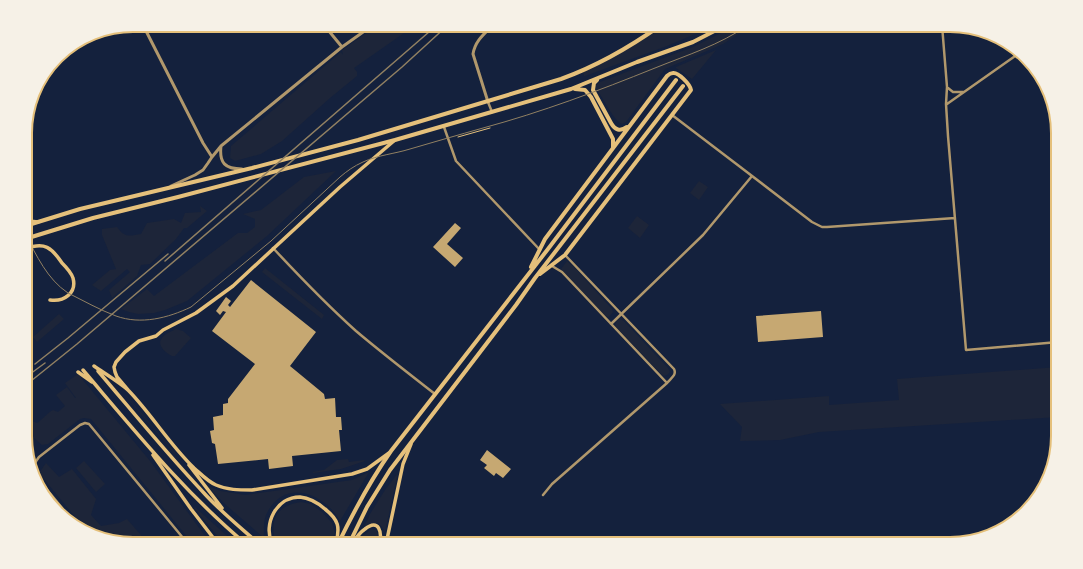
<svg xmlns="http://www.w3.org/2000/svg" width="1083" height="569" viewBox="0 0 1083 569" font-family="'DM Sans',sans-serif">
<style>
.green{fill:#1d2539}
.building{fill:#c6a872}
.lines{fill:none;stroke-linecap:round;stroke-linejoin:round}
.path{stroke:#e5c07b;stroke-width:1}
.minor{stroke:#b1986c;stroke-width:2.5}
.tertiary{stroke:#b1986c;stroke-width:3}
.secondary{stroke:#e5c07b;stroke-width:3.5}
.primary{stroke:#e5c07b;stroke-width:4}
.tram{stroke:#918062;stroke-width:1}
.rail{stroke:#918062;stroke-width:1.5}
.rim{fill:none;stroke:#e5c07b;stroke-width:2}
</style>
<rect width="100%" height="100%" fill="#14213d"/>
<path class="green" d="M378 25H414L404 33 354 68 357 72V76L330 98 282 141 261 154 235 161 230 158 231 146 341 52 343 55 342 50Z
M663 25H711L709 28 667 46 585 76H584L583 72 618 55Z
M737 25H752L723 44 665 69 626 122 622 124C612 119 604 98 596 89V85L600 82 693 47Z
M716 50 692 79 676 68V67Z
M336 171 267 236 187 301 165 310 154 313 138 314 129 312 121 309 147 289 154 296 238 233H247L255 227V219L243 214 261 210 304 177Z
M699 181 708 187 699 200 690 193Z
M200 206 207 211 187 228H184L176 239 150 264 141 265 137 276 112 298 109 290 130 272 127 269 101 291 92 285 110 270 116 269 102 235V229L117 227C125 238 129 236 141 234L147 223 174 219 181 223 185 213 201 212Z
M637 216 649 225 640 238 628 228Z
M567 261 573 266 612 309 613 312 609 317 605 316 561 269Z
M265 268 324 315 322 319 262 272Z
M59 314 64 319 37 342 33 337Z
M620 319 624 321 668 368 670 372 667 375 664 376 661 374 616 327C614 324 617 320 620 319Z
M176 329 183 331 191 338 175 356H172C166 353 156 345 162 338 164 334 172 331 176 329Z
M1058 367V417L819 432 780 440 740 441 742 427 720 404 829 396V405L899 400 897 379Z
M78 374 150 461 211 544H193L91 419 84 418 80 419 48 444 42 445 34 438 26 445V421L30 420 37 423C43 419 47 413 53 410L58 412 65 406 56 395 67 387 75 398H76L65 383Z
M124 394 126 395 177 455 174 453Z
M348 459 349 462 364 460 365 461 341 469 313 473V472L324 470 337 460Z
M84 461 105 484 96 492 76 468Z
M46 463 59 477 72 469 96 499 91 515 101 526 119 523 127 519 147 542 146 544H133L89 534 39 473Z
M369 472 340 521C336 514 332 509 326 504 307 488 281 487 268 511 263 519 264 529 264 538L227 506 207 486 221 491 245 495 352 480Z
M398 473 385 532C380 521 374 521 364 527L370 514 385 490Z
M301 502 311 504 322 512 332 523 335 533 330 544H276C269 520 276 506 301 502Z
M195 507 236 544H224L194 508Z
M371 529 376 530 378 534 377 544H357L359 539Z"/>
<path class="building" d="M455 223 461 228 447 244 463 258 455 267 433 247Z
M251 280 316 332 290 366 324 394 325 399 335 398 336 417H341L342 430H339L341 451 292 456 293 466 269 469 268 459 218 464 215 444 212 443 210 431 214 430 213 417 223 415V404L228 403V399L255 364 212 331 226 312 223 311 220 315 216 311 226 297 231 301 228 305 230 307Z
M821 311 823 337 758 342 756 316Z
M487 450 511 469 503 478 496 473 494 476 484 468 487 465 480 460Z"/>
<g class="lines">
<path class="path" d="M458 137 490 128"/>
<path class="minor" d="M942 25 947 87 946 104 948 136 966 350 1058 342
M948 88 953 92H963
M488 102 492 112
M947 104 1018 54
M672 115 739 166 812 222 822 227H827L955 218
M444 127 456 161 540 250
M273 248C300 277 327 305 356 331 382 353 408 373 435 394
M552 266 562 272 667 383
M611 324 703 235 752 176
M32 467 39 457 80 425 85 423 89 424 188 544
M35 475 76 525
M543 495 552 484 667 383C671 378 677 375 674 369L565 255"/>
<path class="tertiary" d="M143 25 203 143 212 157
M324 25 342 47
M488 102 473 54C475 41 484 34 493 25
M221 146C219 163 225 169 242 169
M171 186 195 175 203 170 208 163 212 157 221 146 342 47 373 25"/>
<path class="secondary" d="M25 220 29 221 38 222
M26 249C44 241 52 248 62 263 66 267 71 272 73 278 77 293 64 302 50 300
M26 317 31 324
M94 366C104 373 121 383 129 391 152 415 170 445 194 468 201 474 207 481 216 485 227 490 239 490 252 490L352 474 367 469 389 453
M83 370C135 431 185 493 246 544
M98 371C133 412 166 453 203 492 220 511 240 527 259 544
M78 372 92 382
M128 390 117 377 115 372 114 367 116 362 125 352 139 341 156 336 163 330 196 313 233 286 340 187 395 140
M153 455 191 509 218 544
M189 465 222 508
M272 544C263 524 276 497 300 497 310 498 318 503 325 509 339 520 340 527 336 544
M352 544C356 538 359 533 365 529 379 518 382 532 380 544
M386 544 403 464 411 444"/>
<path class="primary" d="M597 80 594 83 593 90 611 123C615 130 620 132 627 127
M575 89 585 90 591 97 613 139V148
M25 226 80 209 252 168 358 140 561 79C597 66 630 47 661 25
M25 239 93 218 178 197 395 140 571 89 637 62 693 42 726 25
M531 267 545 239 667 76C669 74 670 73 673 73 678 72 690 84 691 90L565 255 540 274
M338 544C354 511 370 481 391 451L548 249 676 80
M349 544 367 507 390 470 516 305 535 278 683 86"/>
<path class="tram" d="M25 234C37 256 47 279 68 293 84 301 100 310 116 316 141 325 168 318 191 307L271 241 340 177C347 171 354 166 363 162 378 155 394 154 410 149 434 142 458 135 483 128 542 112 598 91 655 68 687 55 720 45 748 25"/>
<path class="rail" d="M165 261 437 25
M35 364 68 338 168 254
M26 377 45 363
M26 385 77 344 402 67 448 25"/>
</g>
<path d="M0 0H1083V569H0ZM133 32H950A101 101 0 0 1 1051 133V436A101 101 0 0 1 950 537H133A101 101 0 0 1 32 436V133A101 101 0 0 1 133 32Z" fill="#f6f1e7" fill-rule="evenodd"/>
<path class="rim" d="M133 32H950A101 101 0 0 1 1051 133V436A101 101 0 0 1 950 537H133A101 101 0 0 1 32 436V133A101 101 0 0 1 133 32Z"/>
</svg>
